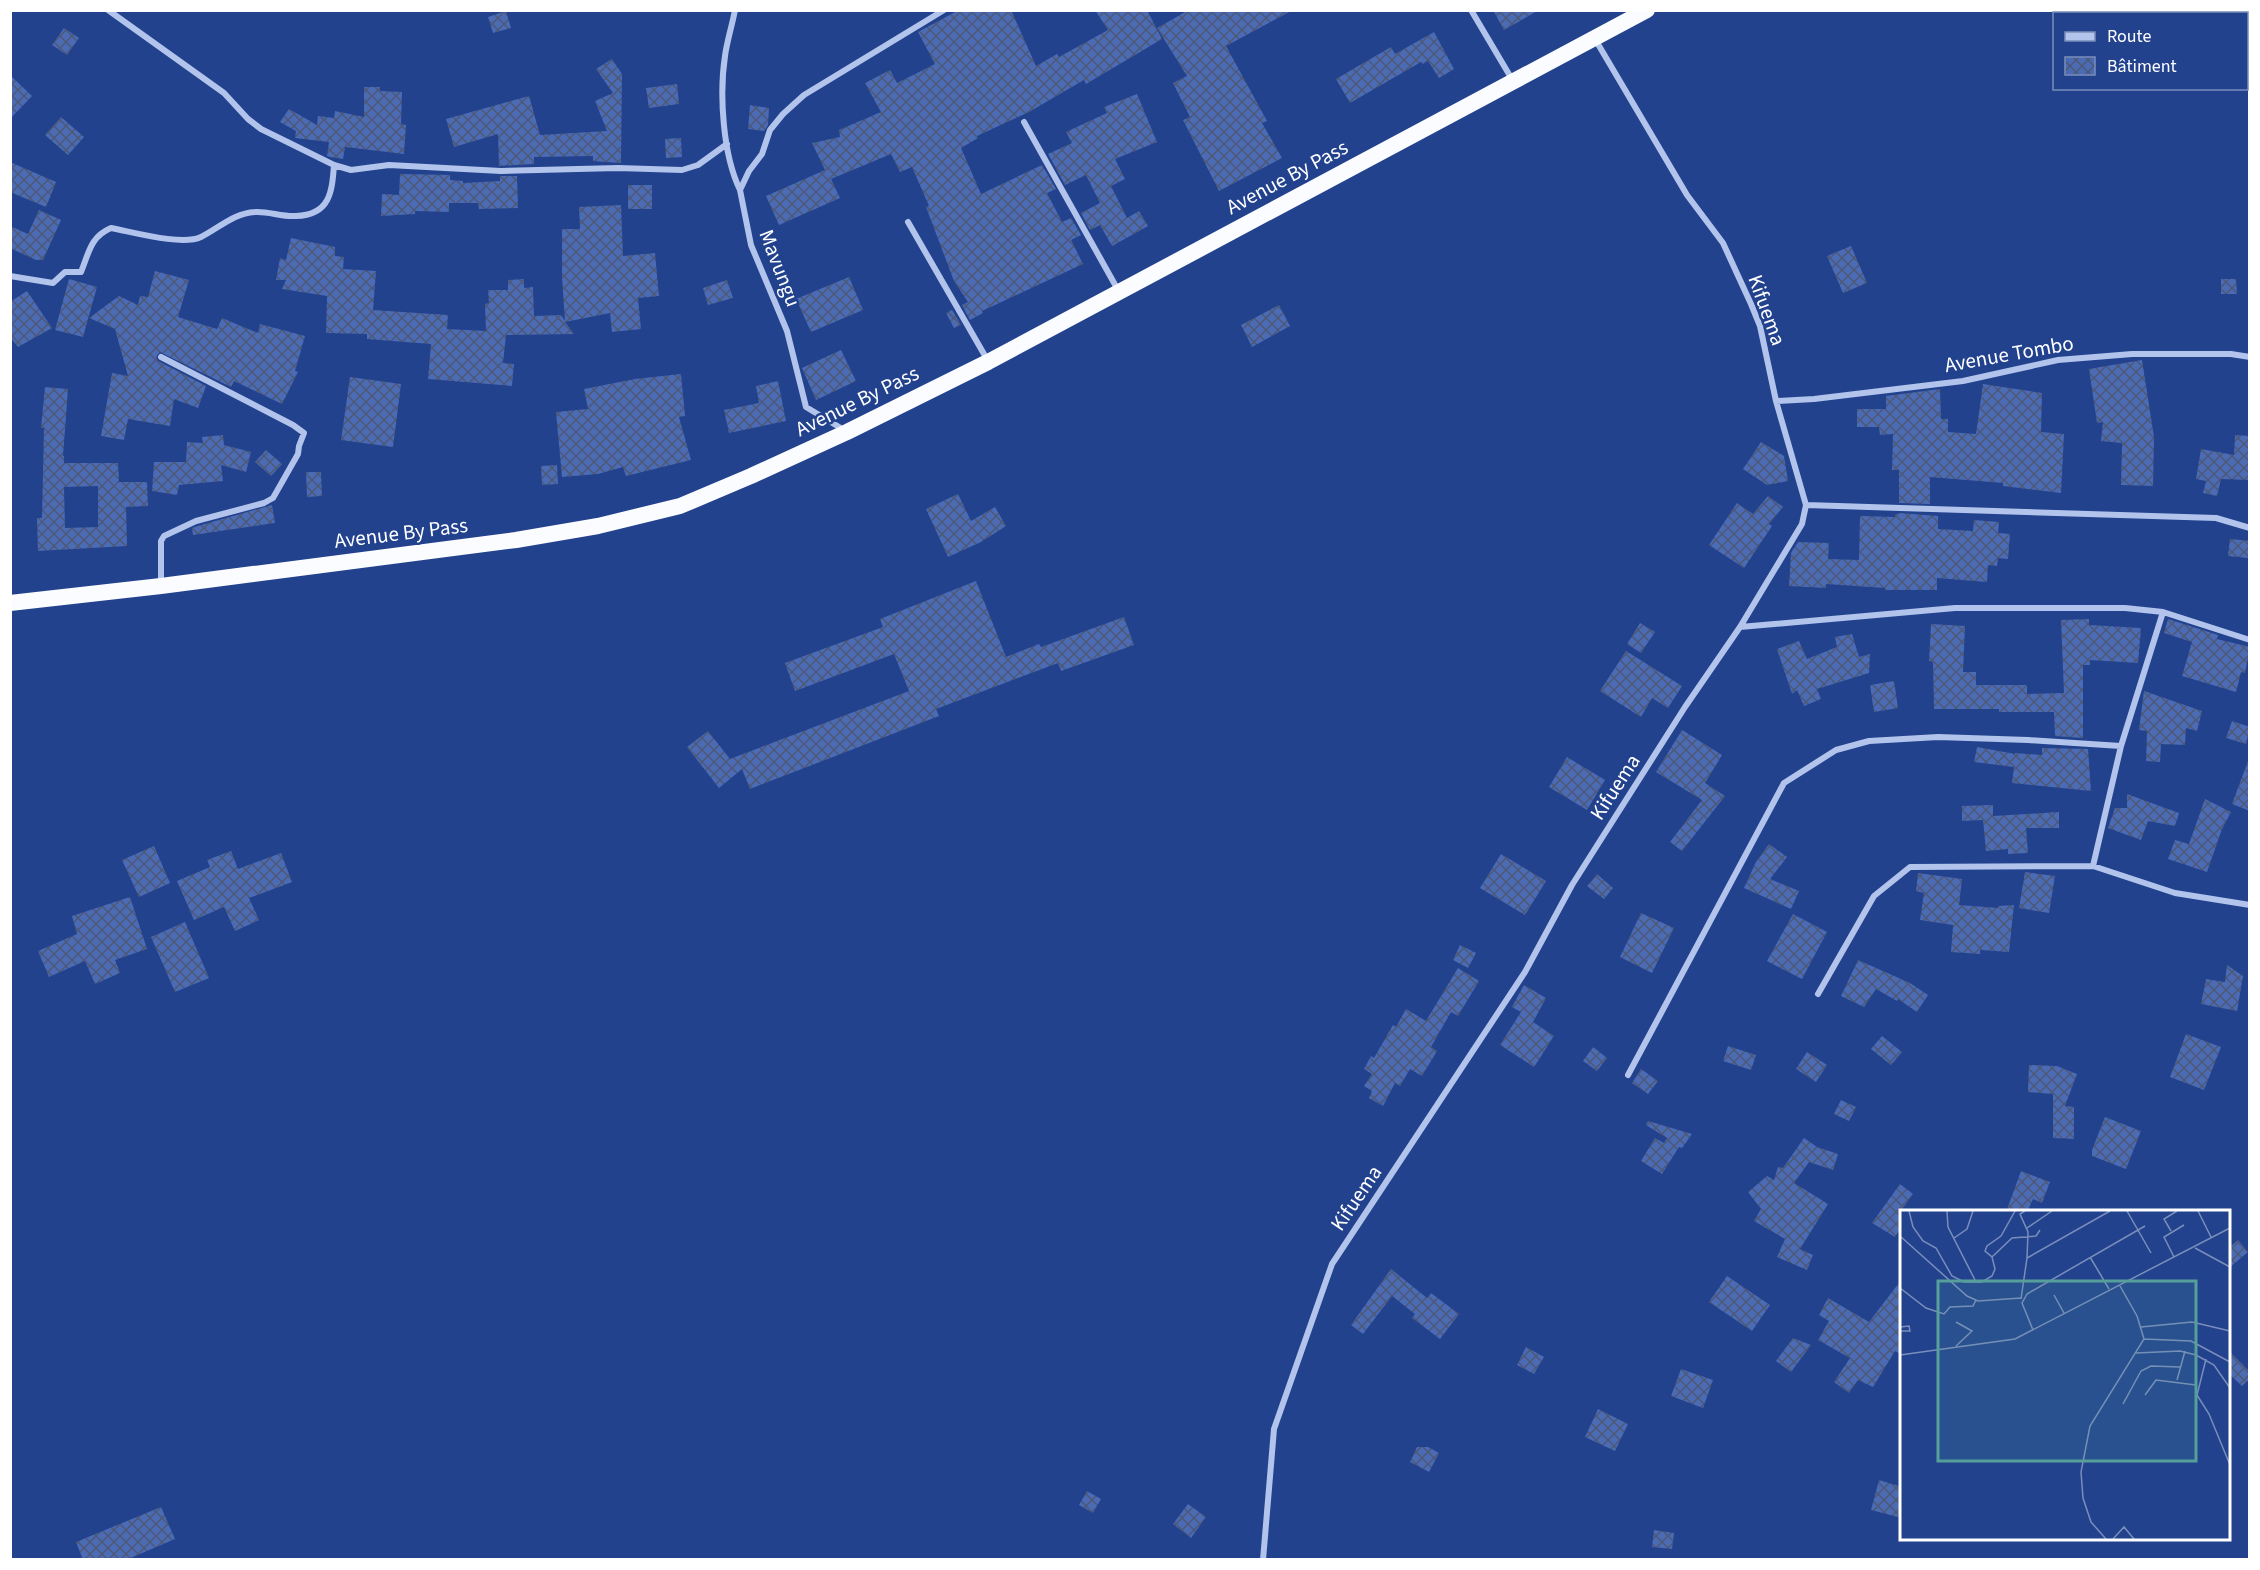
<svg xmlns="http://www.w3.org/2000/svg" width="2260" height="1570" viewBox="0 0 2260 1570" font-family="'Source Sans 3',sans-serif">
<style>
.building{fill:url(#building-cross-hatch);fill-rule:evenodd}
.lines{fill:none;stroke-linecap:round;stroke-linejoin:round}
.minor{stroke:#b2c4ec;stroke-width:6}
.trunk{stroke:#fbfcff;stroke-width:16}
.labels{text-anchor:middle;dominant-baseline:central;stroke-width:5;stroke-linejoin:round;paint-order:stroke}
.street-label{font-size:21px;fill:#fff;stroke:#22428e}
.inset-road{fill:none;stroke:#7a8ebb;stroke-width:1.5}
.view{fill:#579f9a;fill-opacity:0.15;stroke:#579f9a;stroke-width:3}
.inset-edge{fill:none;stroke:#fff;stroke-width:3}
</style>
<defs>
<pattern id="building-cross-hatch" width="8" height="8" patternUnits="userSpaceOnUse" patternTransform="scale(1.5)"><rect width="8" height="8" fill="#4b6bb5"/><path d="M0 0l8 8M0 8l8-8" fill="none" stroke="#4c5876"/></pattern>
</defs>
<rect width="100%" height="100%" fill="#22428e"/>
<path class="building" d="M959 10H1011L1036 66 1057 54 1059 57 1108 30 1095 10H1147L1162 39 1086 84 1084 80 1029 112 977 136 978 138 961 148 981 194 1042 165 1056 189 1047 193 1062 222 1071 218 1081 235 1071 240 1083 264 982 311 983 313 970 320 962 305 968 302 954 281 926 207 929 206 912 167 900 172 891 154 831 179 840 198 779 225 766 196 825 170 812 143 840 137 839 130 881 112 865 83 890 70 897 83 935 64 918 32Z
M1189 10H1293L1226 46 1267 121 1262 123 1282 158 1219 191 1183 120 1190 117 1173 83 1187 76 1157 28Z
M1493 10H1539L1504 30Z
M506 11 511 28 493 33 488 17Z
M64 28 79 38 67 55 52 45Z
M1434 32 1454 69 1439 78 1428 61 1423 64 1421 62 1350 103 1336 79 1391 47 1395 54Z
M612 59 622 74 621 163 593 161V156L534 157V164L499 166 498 134 454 147 446 119 529 96 540 135 607 131 595 101 613 93 596 69Z
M10 75 32 96 10 119Z
M677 84 679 104 649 108 646 88Z
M364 87H380V91L402 92 401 124 406 125 404 154 345 147 343 159 330 157 327 156 329 142 295 138 296 131 280 122 289 109 317 125 318 116 334 118 335 111 364 117Z
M1137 94 1157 142 1115 159 1125 179 1111 186 1127 218 1139 211 1148 226 1112 246 1100 225 1090 230 1081 213 1100 203 1086 175 1065 185 1048 154 1072 143 1066 132 1107 113 1104 107Z
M750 105 769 108 768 125 764 131 748 129Z
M61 117 84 137 68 155 45 135Z
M681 138 682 157 666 158 665 139Z
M10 162 56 182 46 207 10 192Z
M400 174 450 175V180L463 181V183L500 181V176H517L518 208 479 209 478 203H449V212L415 211V214L381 216 382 194 399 195Z
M628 185H652V209H628Z
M621 205 623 256 655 253 659 296 638 298 641 329 612 332 610 313 565 322 574 334 506 335 503 363 514 364 512 386 428 379 431 344 367 339V334L326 333 327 296 282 289 286 280H276L280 258 286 260 291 238 335 247V256L344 257 343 269 376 271 373 310 448 315 447 329 486 331 485 304 489 303 488 290H508V280L524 279V288L533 287 534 316 561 315 565 321 562 277V229H580L579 207Z
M39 210 61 220 43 260H36L10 248V226L28 234Z
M1851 246 1867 283 1843 293 1827 256Z
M155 271 189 280 178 317 217 329 222 318 258 333 260 324 305 336 295 371 298 372 282 404 234 381 231 387 160 352 156 357 158 361 206 386 198 408 174 399 170 426 128 419 124 440 101 436 112 373 128 376 115 329 89 318 119 296 138 305 140 296 148 297Z
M849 277 863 310 811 332 796 299Z
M69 279 97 287 83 337 55 330Z
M2221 279H2236L2237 294H2221Z
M727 280 733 298 708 305 703 288Z
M27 291 52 328 18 347 10 337V302Z
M1279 305 1290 326 1252 347 1241 325Z
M952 310 961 325 954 328 946 313Z
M841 350 856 381 816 400 802 368Z
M2142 360 2154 437 2153 486 2121 485 2122 443 2101 441 2103 422 2097 423 2089 369Z
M681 374 685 416 679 417 691 460 626 476 623 467 598 474 562 477 556 412 588 409 584 389 635 379Z
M350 377 401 384 393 447 341 440Z
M778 381 786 421 729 433 724 410 759 403 756 386Z
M1983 384 2042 393 2041 432 2064 434 2061 493 2003 486V483L1930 477V504L1899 503V470H1892L1893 434 1880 435 1879 427H1857V409H1886V396L1940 389 1941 419H1948V432L1976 434Z
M45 387 68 389 63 456H64V463H118L119 482H147L148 506 126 507 127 546 38 551 37 518H42L44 428H41ZM98 486V527L65 528 64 487Z
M223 435 224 445 251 452 246 472 221 465 223 481 179 485 177 495 152 491 154 462H186L187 442 203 443 202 437Z
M2235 435 2250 436V480L2221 479 2217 496 2203 493 2206 481 2196 479 2201 449 2234 455Z
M1761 442 1784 456 1788 481 1767 485 1743 469Z
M266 450 282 464 271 476 255 462Z
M557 465 558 484 542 485 541 466Z
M306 472H321L322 496 307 497Z
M958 494 971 521 995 507 1006 526 981 542 948 557 926 509Z
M1768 496 1783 507 1769 524 1772 526 1744 568 1709 545 1737 503 1753 514Z
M272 505 275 523 193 535 192 528 198 526Z
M1899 513 1938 516V529L1973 531 1974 520 1999 522 1998 533 2010 534 2008 559 1998 558 1997 566 1988 565 1987 582 1937 578V590H1885V588L1826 584V588L1789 586 1791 553 1798 542 1829 543 1828 559 1859 560 1860 516 1895 517V515Z
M2230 539 2250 541 2248 558 2228 556Z
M976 581 1006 657 1039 644 1041 647 1124 617 1134 645 1061 671 1058 663 936 709 939 716 750 789 742 769 719 788 687 747 708 731 730 759 909 691 894 654 795 691 785 663 883 627 880 619Z
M2089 619V625L2141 628 2138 663 2090 660V665H2083V738L2055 736 2054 712H1999V709H1934L1933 662 1929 661 1931 624 1965 626 1963 672H1976V685H2027V694L2064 693 2061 620Z
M2168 619 2218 635 2217 639 2250 647 2245 673 2241 672 2236 692 2182 676 2192 642 2164 633Z
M1640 623 1655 632 1641 653 1627 644Z
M1852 634 1859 657 1870 654 1869 673 1817 689 1821 699 1804 706 1797 690 1792 694 1777 649 1799 641 1807 659 1837 647 1835 637Z
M1626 651 1682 686 1668 708 1652 698 1641 717 1600 691Z
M1894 681 1898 708 1874 712 1870 685Z
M2144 691 2202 711 2197 731 2186 728 2185 745 2161 744 2160 762 2146 761 2147 731 2139 730Z
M2232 721 2250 727 2246 744 2226 738Z
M1682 730 1722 755 1705 783 1725 796 1682 851 1670 842 1702 800 1656 772Z
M1977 747 2015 754V753L2042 755V748L2088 749 2091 791 2012 783 2014 767 1974 762Z
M1567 757 1605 780 1587 810 1549 787Z
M2248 761H2250V811L2232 804Z
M2127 794 2179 813 2175 826 2148 821 2141 840 2108 828 2115 808H2127Z
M2205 799 2231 812 2222 829 2207 872 2168 859 2175 840 2189 844Z
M1993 805V816L2059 812V828H2026L2028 853 2008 854V849L1986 851 1983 820 1962 821V806Z
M1769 844 1787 857 1770 879 1799 891 1791 909 1744 888 1756 862Z
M154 846 170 883 139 897 122 860Z
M231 851 238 869 281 853 292 882 249 898 259 920 235 931 224 907 194 920 177 881 210 867 207 860Z
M1501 854 1546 881 1525 915 1480 888Z
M2025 872 2055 876 2049 913 2019 908Z
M1918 873 1962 879 1959 905 1998 908V906L2014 905 2009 952 1980 950V954L1951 952 1953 925 1920 920 1924 893 1916 891Z
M1597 874 1613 888 1604 899 1587 886Z
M130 897 147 949 115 960 120 973 95 984 85 961 49 977 38 951 77 934 72 916Z
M1641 913 1674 928 1652 973 1620 957Z
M1793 914 1827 932 1802 979 1767 961Z
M185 922 209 978 175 992 151 937Z
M1460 945 1476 953 1468 968 1453 960Z
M1858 960 1910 983 1928 995 1917 1012 1898 999 1897 1001 1876 989 1864 1007 1841 996Z
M2227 965 2243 976 2237 1011 2201 1004 2206 979 2225 982Z
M1458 968 1479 981 1458 1016 1451 1012 1431 1047 1437 1051 1422 1076 1410 1069 1400 1086 1395 1083 1383 1106 1369 1098 1372 1091 1364 1086 1372 1074 1364 1069 1371 1056 1374 1058 1393 1025 1396 1027 1406 1009 1426 1021Z
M1524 985 1546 998 1533 1022 1554 1036 1534 1067 1500 1045 1521 1012 1512 1007Z
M2186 1034 2221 1047 2204 1090 2170 1077Z
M1882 1036 1902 1052 1891 1065 1871 1049Z
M1728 1046 1756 1055 1751 1070 1723 1061Z
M1593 1047 1607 1058 1597 1071 1583 1061Z
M1807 1052 1827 1065 1816 1082 1796 1069Z
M2029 1065 2057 1066 2077 1074 2065 1106 2074 1107V1139L2053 1138V1094L2028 1092Z
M1641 1069 1658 1081 1648 1094 1632 1083Z
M1841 1100 1856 1107 1849 1121 1834 1114Z
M2105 1117 2141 1131 2126 1169 2092 1156V1150Z
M1648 1121 1692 1134 1682 1148 1679 1147 1662 1174 1641 1161 1655 1138 1664 1143 1667 1138 1646 1125Z
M1804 1138 1817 1147 1838 1154 1833 1170 1809 1162 1794 1183 1828 1204 1800 1249 1813 1255 1807 1270 1777 1257 1785 1239 1754 1221 1761 1209 1748 1192 1767 1176 1774 1180 1778 1167 1783 1168Z
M2021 1171 2050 1182 2042 1203 2033 1199 2027 1212H2006Z
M1900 1184 1913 1194 1902 1209V1226L1895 1237 1872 1223Z
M2238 1240 2248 1252 2229 1268V1248Z
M1391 1269 1427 1298 1431 1293 1459 1314 1440 1339 1412 1318 1415 1314 1392 1296 1363 1334 1351 1325Z
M1727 1276 1770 1305 1752 1331 1709 1302Z
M1902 1279V1355L1895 1351 1873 1387 1858 1380 1849 1393 1834 1382 1850 1358 1818 1340 1829 1321 1819 1315 1828 1298 1869 1322Z
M1793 1338 1811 1345 1791 1372 1776 1361Z
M1526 1347 1544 1357 1534 1374 1517 1365Z
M2229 1351 2250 1372V1379L2242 1386 2229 1374Z
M1681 1369 1713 1380 1703 1408 1671 1396Z
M1598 1409 1628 1424 1615 1451 1585 1437Z
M1417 1447H1428L1439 1453 1429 1472 1410 1462Z
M1879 1480 1902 1487V1504L1898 1517 1871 1510Z
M1087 1491 1101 1499 1093 1513 1079 1505Z
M1188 1504 1206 1517 1191 1538 1173 1524Z
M161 1507 175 1539 126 1560H83L76 1542Z
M1654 1530 1674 1533 1672 1549 1652 1547Z"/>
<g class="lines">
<path class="minor" d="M108 10 224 93 248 119 261 129 334 165 351 170 389 165 501 171 618 168 682 170 698 165 727 144
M735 10C732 26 727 41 725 56 719 95 723 155 740 190
M1471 10 1513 81
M1024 122 1118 290
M908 222 988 361
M10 276 53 283 65 272H81C89 253 90 237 111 228 133 232 182 246 201 237 219 228 234 213 255 212 268 211 282 217 296 216 330 215 332 192 334 165
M161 357 293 425 304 433 299 446 298 454 273 498 264 503 196 521 164 536 161 541V585
M1776 401 1814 399 1963 381 2058 360 2132 354H2231L2250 357
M844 430 806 407 787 331 751 245 740 190 749 171 762 154 770 130 783 114 804 95 944 10
M1806 505 2216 518 2250 528
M1740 627 1955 608H2125L2163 612 2250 640
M2093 866 2121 746 2163 612
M1818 994 1874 896 1910 867 2093 866 2175 893 2250 905
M1628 1075 1784 783 1836 750 1869 741 1938 737 2028 740 2121 746
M1263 1560 1274 1429 1332 1264 1525 972 1572 885 1685 707 1740 627 1802 524 1806 505 1776 401 1760 326 1751 304 1723 243 1687 195 1595 39"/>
<path class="trunk" d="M10 603 161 586 516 540 598 526 680 506 751 476 847 432 988 362 1647 10"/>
</g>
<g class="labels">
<g class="street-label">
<text transform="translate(1287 177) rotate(-28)">Avenue By Pass</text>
<text transform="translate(780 268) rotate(69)">Mavungu</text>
<text transform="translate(1767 310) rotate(70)">Kifuema</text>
<text transform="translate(2009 354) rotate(-10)">Avenue Tombo</text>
<text transform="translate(857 401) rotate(-26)">Avenue By Pass</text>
<text transform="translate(401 533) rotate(-7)">Avenue By Pass</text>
<text transform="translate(1615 787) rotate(-57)">Kifuema</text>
<text transform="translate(1356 1198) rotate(-56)">Kifuema</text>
</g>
</g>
<g transform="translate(1900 1210)">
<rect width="330" height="330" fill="#22428e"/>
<path class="inset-road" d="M9 1 13 17 23 31 36 38 52 66 64 72H82L92 66 95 59 92 47 85 41 87 36 101 26 115 1M47 1 48 17 76 72M125 1 120 4 128 22 127 48M227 1 251 43M298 1 311 27M127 18 152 1M271 21 264 9 277 1M0 26 67 86 78 91 121 88M54 28 67 19 73 1M295 38 330 57M92 47 112 28 136 26 140 20M190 47 209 79M274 47 264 27 284 15M0 78 26 98 44 104 50 97 73 96 76 90M154 85 164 103M121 89 127 48 210 1M56 112 72 121 56 136M0 117 9 116 10 121H0M241 117 292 112 330 121M133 120 122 93 127 84 245 16M244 129 291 131 330 152M236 143 280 141 296 145 314 155 330 178M0 145 115 129 330 18M306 149 297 185 309 204 330 255M277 170 285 141M245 185 256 170 296 175M223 194 241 161 251 156 280 157M206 329 191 312 183 288 181 262 190 216 244 129 237 106 220 76M213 329 224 317 234 329"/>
<path class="view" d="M38 71H296V251H38Z"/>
<rect width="330" height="330" class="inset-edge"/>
</g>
<rect width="2260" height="1570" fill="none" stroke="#ffffff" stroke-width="24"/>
<rect x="2053" y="12" width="195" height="78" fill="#22428e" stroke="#7a8ebb" stroke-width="1.5"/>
<rect x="2065" y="32" width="30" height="9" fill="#b2c4ec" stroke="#7a8ebb" stroke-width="1.5"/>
<text x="2107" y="42" font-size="18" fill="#ffffff">Route</text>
<rect x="2065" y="57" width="30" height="18" fill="url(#building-cross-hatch)" stroke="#7a8ebb" stroke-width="1.5"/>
<text x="2107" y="72" font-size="18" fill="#ffffff">Bâtiment</text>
</svg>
